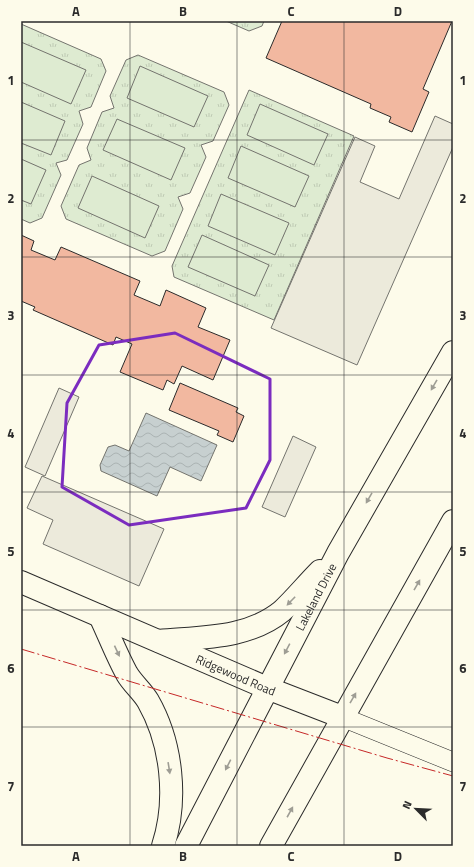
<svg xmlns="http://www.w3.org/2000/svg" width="474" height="867" viewBox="0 0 474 867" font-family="'Titillium Web',sans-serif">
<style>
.grass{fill:url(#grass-tufts);stroke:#74746e}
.pitch{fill:#deebd1;stroke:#74746e}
.parking{fill:#eceadb;stroke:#74746e}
.water{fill:url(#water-waves);stroke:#74746e}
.building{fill:#f2b8a0;stroke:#2b2b2b}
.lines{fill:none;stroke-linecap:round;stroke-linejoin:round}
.street-casing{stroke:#2b2b2b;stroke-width:20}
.secondary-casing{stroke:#2b2b2b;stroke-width:24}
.highway-casing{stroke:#2b2b2b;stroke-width:24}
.street{stroke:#fdfbea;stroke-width:19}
.secondary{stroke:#fdfbea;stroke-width:22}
.highway{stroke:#fdfbea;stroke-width:22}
.power{stroke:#c62828;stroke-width:1;stroke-dasharray:14 3 2 3;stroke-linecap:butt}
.oneway{fill:#9e9d94}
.marked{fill:none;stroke:#7b2cbf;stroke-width:3;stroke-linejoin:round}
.grid{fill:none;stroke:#2b2b2b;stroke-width:1;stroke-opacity:0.55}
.labels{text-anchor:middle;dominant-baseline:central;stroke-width:3;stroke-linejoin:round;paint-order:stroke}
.street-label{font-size:12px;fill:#2b2b2b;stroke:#fdfbea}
.neatline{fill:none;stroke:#2b2b2b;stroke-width:1.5}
.grid-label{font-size:13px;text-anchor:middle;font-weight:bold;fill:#2b2b2b}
</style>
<defs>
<pattern id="grass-tufts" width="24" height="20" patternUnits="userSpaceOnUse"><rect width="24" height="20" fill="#deebd1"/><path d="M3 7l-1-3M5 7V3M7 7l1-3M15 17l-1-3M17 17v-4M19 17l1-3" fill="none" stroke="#bfcab4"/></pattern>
<pattern id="water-waves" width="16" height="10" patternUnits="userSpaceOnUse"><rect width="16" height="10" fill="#c7d0d0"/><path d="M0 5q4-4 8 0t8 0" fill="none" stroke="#abb3b3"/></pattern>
</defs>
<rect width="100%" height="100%" fill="#fdfbea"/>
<path class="grass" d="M226 21H264L262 26 249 31Z
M21 24 101 59 106 71 91 107 79 111 83 124 67 160 56 163 61 175 42 218 30 223 21 219Z
M138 55 224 92 229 105 213 141 201 145 206 157 190 193 178 197 183 209 165 251 152 256 66 219 61 206 79 165 91 160 87 148 102 112 114 108 110 96 126 60Z
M249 90 354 136 274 320 174 277 172 266Z"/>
<path class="pitch" d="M21 42 86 70 71 104 21 82Z
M140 66 208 96 194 127 127 98Z
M21 102 65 121 51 155 21 143Z
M260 104 328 134 314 165 247 135Z
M117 119 185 148 171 180 103 150Z
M241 146 309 176 295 207 228 178Z
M21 159 46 170 31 204 21 200Z
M92 176 159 206 145 238 78 208Z
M221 194 289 223 275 255 208 226Z
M202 235 269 265 255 296 188 267Z"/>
<path class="parking" d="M435 116 453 124V147L357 365 271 328 355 137 375 146 360 182 399 199Z
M59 388 79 397 45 476 25 467Z
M293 436 316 447 285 517 262 507Z
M42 476 164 529 139 586 43 544 53 520 27 508Z"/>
<path class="water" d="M146 413 217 445 201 481 170 467 157 496 101 471 100 465 108 447 115 445 129 451Z"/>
<path class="building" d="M282 21H452L423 89 429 92 412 132 389 122 391 117 370 108 371 104 266 58Z
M21 235 34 241 31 250 55 260 61 247 140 281 134 295 160 306 166 290 206 308 198 327 230 340 213 380 182 366 174 384 167 380 163 390 120 372 132 344 116 337 113 345 33 310 35 307 21 301Z
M180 383 238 408 236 412 244 416 233 442 217 435 219 431 169 410Z"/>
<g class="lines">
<g class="street-casing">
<path id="street" d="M342 717 453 762"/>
</g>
<g class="secondary-casing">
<g id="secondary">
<path id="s1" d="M21 582 267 688 342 717"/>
</g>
</g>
<g class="highway-casing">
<g id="highway">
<path d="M100 616C109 635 117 656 127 674 133 684 142 691 148 701 172 743 178 800 163 846"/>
<path d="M159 641C201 637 248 639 282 611 295 599 307 584 320 571"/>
<path id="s2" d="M186 846 338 553 453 352"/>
<path d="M271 846 453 521"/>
</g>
</g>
<use href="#street" class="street"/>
<use href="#secondary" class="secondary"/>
<use href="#highway" class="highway"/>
<path class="power" d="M21 649 387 758 453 776"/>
</g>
<defs><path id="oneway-solid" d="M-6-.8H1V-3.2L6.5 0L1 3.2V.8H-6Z"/></defs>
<g class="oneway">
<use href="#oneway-solid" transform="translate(434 385) rotate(120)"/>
<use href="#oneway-solid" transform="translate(369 498) rotate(120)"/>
<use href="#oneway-solid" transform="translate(417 585) rotate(-60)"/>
<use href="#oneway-solid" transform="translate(291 601) rotate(134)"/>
<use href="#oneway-solid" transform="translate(287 649) rotate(118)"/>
<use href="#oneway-solid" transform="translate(117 651) rotate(65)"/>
<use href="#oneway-solid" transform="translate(353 698) rotate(-60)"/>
<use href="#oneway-solid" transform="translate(228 765) rotate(117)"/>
<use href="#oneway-solid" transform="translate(169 768) rotate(81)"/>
<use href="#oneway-solid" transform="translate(290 812) rotate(-61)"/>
</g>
<path class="marked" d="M175 333 270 379V460L246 508 129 525 62 487 67 403 99 345Z"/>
<path class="grid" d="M130 21V846M237 21V846M344 21V846M21 140H453M21 257H453M21 375H453M21 492H453M21 610H453M21 727H453"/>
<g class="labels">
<g class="street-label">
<text stroke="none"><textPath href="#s2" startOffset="281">Lakeland Drive</textPath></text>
<text stroke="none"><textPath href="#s1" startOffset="234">Ridgewood Road</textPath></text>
</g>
</g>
<rect width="474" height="867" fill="none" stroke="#fdfbea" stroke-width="44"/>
<g transform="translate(416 809) rotate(294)" stroke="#fdfbea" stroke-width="3" paint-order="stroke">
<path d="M0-3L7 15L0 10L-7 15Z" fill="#2b2b2b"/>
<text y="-6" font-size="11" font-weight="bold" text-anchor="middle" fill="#2b2b2b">N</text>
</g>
<rect x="22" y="22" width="430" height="823" class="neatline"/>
<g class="grid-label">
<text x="76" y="16">A</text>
<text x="183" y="16">B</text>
<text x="291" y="16">C</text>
<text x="398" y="16">D</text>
<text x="11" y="85">1</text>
<text x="463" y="85">1</text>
<text x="11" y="203">2</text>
<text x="463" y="203">2</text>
<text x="11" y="320">3</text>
<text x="463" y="320">3</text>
<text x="11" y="438">4</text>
<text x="463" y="438">4</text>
<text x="11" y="556">5</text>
<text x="463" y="556">5</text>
<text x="11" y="673">6</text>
<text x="463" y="673">6</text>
<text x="11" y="791">7</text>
<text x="463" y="791">7</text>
<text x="76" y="861">A</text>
<text x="183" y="861">B</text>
<text x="291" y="861">C</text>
<text x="398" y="861">D</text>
</g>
</svg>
